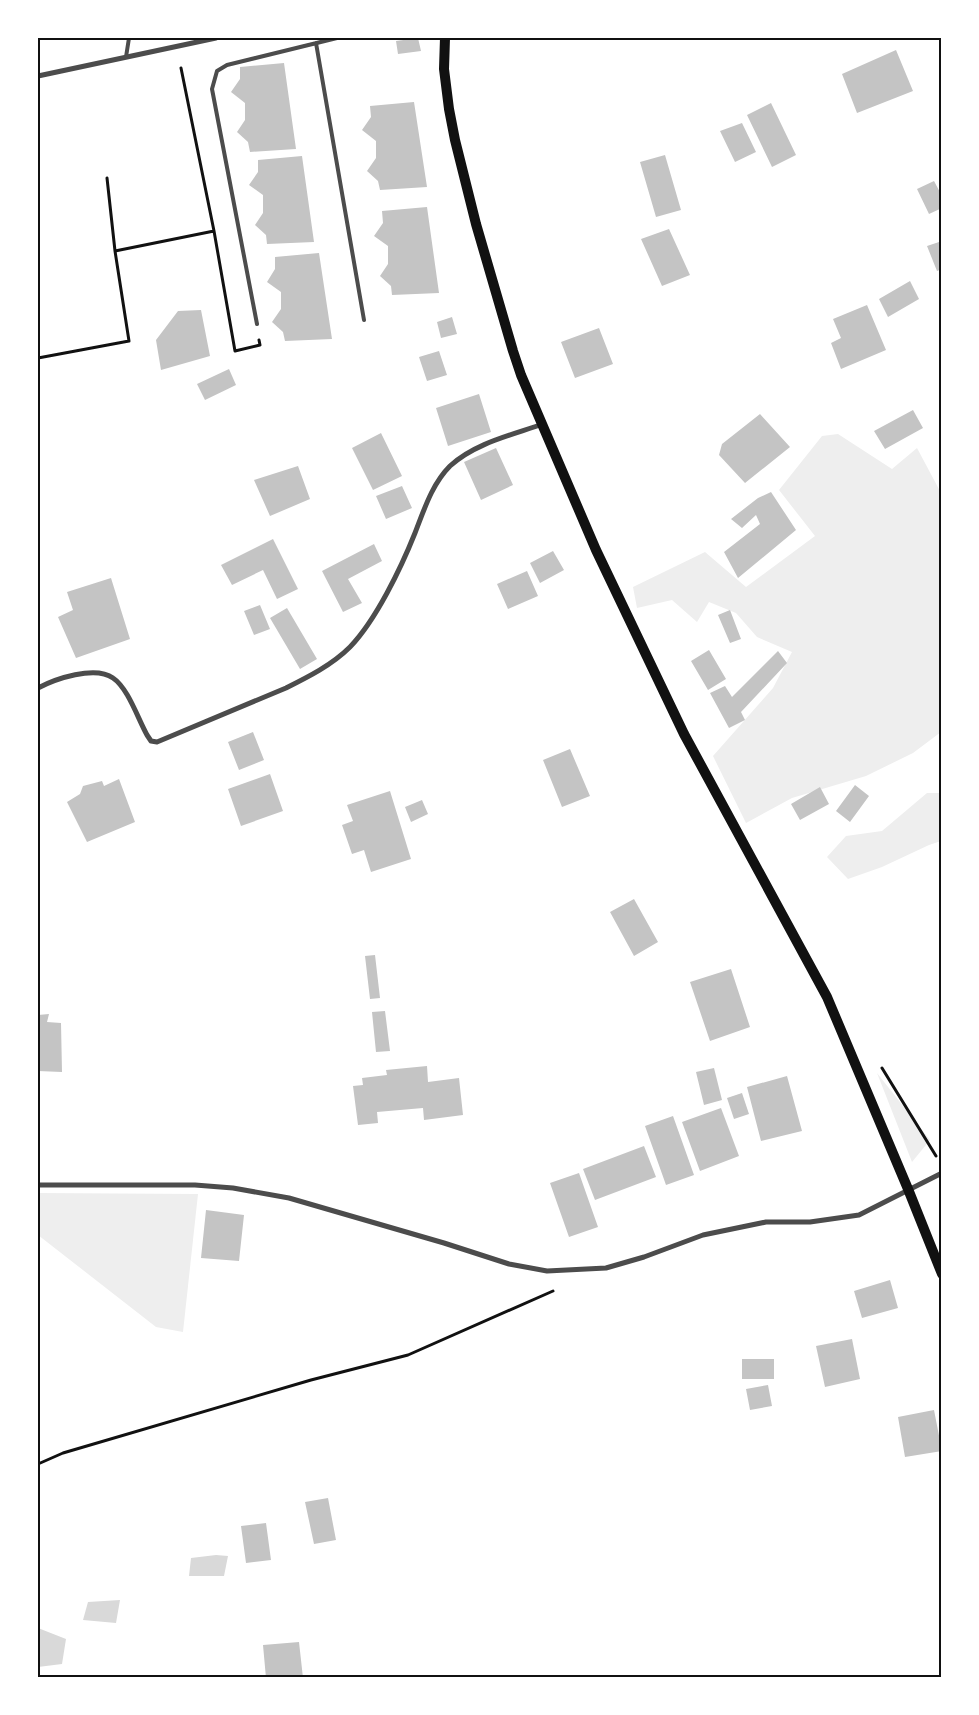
<svg xmlns="http://www.w3.org/2000/svg" width="979" height="1715" viewBox="0 0 979 1715" font-family="'Noto Sans',sans-serif">
<style>
.green{fill:#eee}
.water{fill:#d9d9d9}
.building{fill:#c4c4c4}
.lines{fill:none;stroke-linecap:round;stroke-linejoin:round}
.path{stroke:#111;stroke-width:3}
.service{stroke:#4c4c4c;stroke-width:4}
.minor{stroke:#4c4c4c;stroke-width:5}
.secondary{stroke:#111;stroke-width:10}
.neatline{fill:none;stroke:#111;stroke-width:2}
</style>
<rect width="100%" height="100%" fill="#fff"/>
<path class="green" d="M838 434 892 469 917 448 941 493V732L913 753 866 776 792 798 746 823 713 756 773 688 792 652 757 637 736 613 709 602 697 622 672 600 637 608 633 587 705 552 746 587 815 536 779 490 822 436Z
M927 793H941V841L929 845 882 867 848 879 827 857 846 836 882 831Z
M877 1073 930 1140 912 1162Z
M38 1193 198 1194 183 1332 156 1327 38 1235Z"/>
<path class="water" d="M216 1555 228 1556 224 1576H189L191 1558Z
M120 1600 116 1623 83 1620 88 1602Z
M38 1628 66 1639 62 1664 38 1667Z"/>
<path class="building" d="M418 38 421 51 398 54 396 41Z
M896 50 913 91 857 113 842 74Z
M284 63 296 149 250 152 248 142 237 132 245 120V103L231 92 240 79V67Z
M414 102 427 187 380 190 378 181 367 171 376 158V141L362 130 371 117 370 106Z
M771 103 796 155 772 167 747 115Z
M742 123 756 152 735 162 720 131Z
M665 155 681 210 656 217 640 162Z
M302 156 314 242 267 244 266 235 255 225 263 213V195L249 185 258 172V160Z
M934 181 942 196V208L929 214 917 189Z
M427 207 439 293 392 295 391 286 380 276 388 264V246L374 236 383 223 382 211Z
M669 229 690 275 662 286 641 239Z
M942 241V269L937 271 927 246Z
M319 253 332 339 285 341 283 332 272 322 281 309V292L267 282 275 269V257Z
M910 281 919 299 888 317 879 299Z
M867 305 886 350 841 369 831 343 841 338 833 319Z
M201 310 210 356 161 370 156 340 178 311Z
M452 317 457 334 441 338 437 322Z
M599 328 613 364 575 378 561 342Z
M439 351 447 375 427 381 419 357Z
M229 369 236 385 205 400 197 384Z
M479 394 491 432 448 446 436 408Z
M913 410 923 428 885 449 874 431Z
M760 414 790 447 745 483 719 455 722 444Z
M381 433 402 476 373 490 352 448Z
M496 448 513 485 481 500 464 462Z
M298 466 310 499 270 516 254 480Z
M402 486 412 508 386 519 376 496Z
M771 492 796 530 738 578 724 552 760 524 756 515 742 528 731 519 758 498Z
M273 539 298 589 277 599 263 570 232 585 221 565Z
M374 544 382 561 348 579 362 603 343 612 322 571Z
M553 551 564 570 540 583 530 563Z
M527 571 538 596 508 609 497 584Z
M111 578 130 639 76 658 58 617 73 610 67 592Z
M260 605 270 629 254 635 244 611Z
M287 608 317 659 300 669 270 618Z
M730 610 741 639 730 643 718 615Z
M709 650 726 679 708 690 691 661Z
M778 651 787 663 741 712 745 720 729 728 710 693 725 686 732 697Z
M253 732 264 760 239 770 228 742Z
M570 749 590 796 562 807 543 760Z
M270 774 283 811 241 826 228 789Z
M119 779 135 822 87 842 67 802 80 794 83 786 102 781 104 786Z
M855 785 869 796 850 822 836 811Z
M820 787 829 804 800 820 791 804Z
M390 791 411 859 371 872 364 850 352 854 342 825 353 821 347 805Z
M422 800 428 814 411 822 405 807Z
M634 899 658 942 634 956 610 912Z
M375 955 380 998 370 999 365 956Z
M731 969 750 1027 710 1041 690 982Z
M385 1011 390 1051 376 1052 372 1012Z
M49 1014 47 1022 61 1023 62 1072 38 1071V1015Z
M427 1066 428 1082 459 1078 463 1115 424 1120 423 1108 377 1112 378 1123 358 1125 353 1086 363 1085 362 1078 387 1075 386 1070Z
M714 1068 722 1100 704 1105 696 1072Z
M787 1076 802 1131 761 1141 747 1087Z
M742 1093 749 1114 734 1119 727 1098Z
M721 1108 739 1156 700 1171 682 1122Z
M673 1116 694 1175 666 1185 645 1126Z
M644 1146 656 1177 595 1200 583 1169Z
M579 1173 598 1227 569 1237 550 1183Z
M206 1210 244 1215 239 1261 201 1258Z
M890 1280 898 1308 862 1318 854 1291Z
M852 1339 860 1379 825 1387 816 1346Z
M742 1359H774V1379H742Z
M768 1385 772 1406 750 1410 746 1389Z
M934 1410 942 1451 905 1457 898 1417Z
M328 1498 336 1540 314 1544 305 1502Z
M266 1523 271 1560 246 1563 241 1526Z
M299 1642 303 1678H266L263 1645Z"/>
<g class="lines">
<path class="path" d="M181 68 214 231 235 351 260 345 259 340
M115 251 214 231
M38 358 129 341 115 251 107 178
M882 1068 936 1156
M38 1464 63 1453 311 1380 408 1355 553 1291"/>
<path class="service" d="M316 43 364 320
M126 57 129 38
M257 324 212 89 217 71 227 65 337 38"/>
<path class="minor" d="M38 76 216 38
M38 688C55 679 95 665 113 678 128 688 138 719 147 735L151 741 157 742 286 688C308 677 332 665 350 647 376 620 401 568 415 533 424 510 432 484 450 466 475 443 512 435 543 424
M38 1185H195L233 1188 289 1198 444 1243 509 1264 547 1271 606 1268 644 1257 703 1235 766 1222H810L859 1215 942 1173"/>
<path class="secondary" d="M445 38 444 69 449 109 455 140 476 224 513 351 521 375 596 550 684 734 827 997 908 1189 942 1274"/>
</g>
<rect width="979" height="1715" fill="none" stroke="#ffffff" stroke-width="78"/>
<rect x="39" y="39" width="901" height="1637" class="neatline"/>
</svg>
